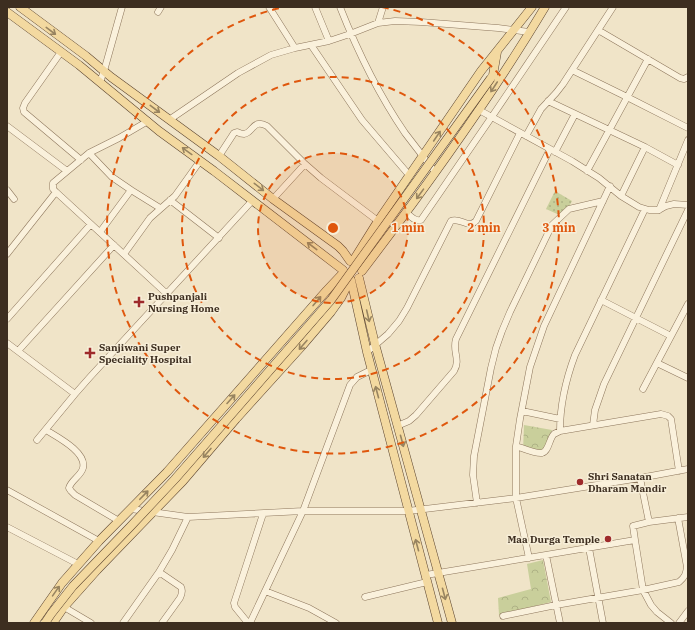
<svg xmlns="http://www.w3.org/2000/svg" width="695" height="630" viewBox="0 0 695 630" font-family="'IBM Plex Serif',serif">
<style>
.park{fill:url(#park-crowns)}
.garden{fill:url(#garden-dots)}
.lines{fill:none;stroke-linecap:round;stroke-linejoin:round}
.minor-casing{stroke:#8d765c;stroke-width:7}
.major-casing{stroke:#5b4430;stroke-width:9}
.minor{stroke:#faf1dc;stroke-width:6}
.major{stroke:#f3d9a0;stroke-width:8}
.major-bridge-casing{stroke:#5b4430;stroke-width:9;stroke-linecap:butt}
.major-bridge{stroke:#f3d9a0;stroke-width:8}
.oneway{stroke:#988460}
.ring{fill:none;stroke:#df570d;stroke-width:2;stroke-dasharray:7 5}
.poi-dot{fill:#9e2a2b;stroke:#f7eed8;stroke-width:1.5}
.labels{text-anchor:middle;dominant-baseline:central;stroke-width:3;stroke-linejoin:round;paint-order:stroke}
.poi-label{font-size:10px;font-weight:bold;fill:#3d2e20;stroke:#f7eed8;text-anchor:start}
.centre{fill:#df570d;stroke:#f7eed8;stroke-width:2}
.ring-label{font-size:12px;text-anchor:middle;font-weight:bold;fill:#df570d;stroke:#f7eed8;stroke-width:3;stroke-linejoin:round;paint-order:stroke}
</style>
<defs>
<pattern id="park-crowns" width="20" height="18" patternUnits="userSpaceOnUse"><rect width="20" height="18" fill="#c9cf9b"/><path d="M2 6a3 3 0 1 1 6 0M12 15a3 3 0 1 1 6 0" fill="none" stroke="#aeb285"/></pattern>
<pattern id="garden-dots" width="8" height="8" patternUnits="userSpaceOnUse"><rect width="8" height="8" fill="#c9cf9b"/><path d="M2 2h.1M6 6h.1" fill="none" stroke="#aeb285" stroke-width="1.8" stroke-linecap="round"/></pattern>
</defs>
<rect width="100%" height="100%" fill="#f0e4c8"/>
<path class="park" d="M524 425 552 430 544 454 523 451Z
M543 560 551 602 499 615 498 598 531 589 527 564Z"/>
<path class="garden" d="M555 191 572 201 564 217 546 209Z"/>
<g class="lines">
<g class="minor-casing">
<path id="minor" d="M269 7 295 48
M315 7 329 41
M340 7C357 50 379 95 405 133 415 146 425 159 435 172
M158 12 161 7
M378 23 383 7
M598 30 680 78 684 79 688 77
M311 45 362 120 409 175
M61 52 25 103 23 108 24 112 81 160
M572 70 627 97 688 128
M100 82 104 71 122 7
M548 101 645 147 678 165
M479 110 572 161 599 178 621 196 639 207 649 210H659L666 206 674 204 688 205
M169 120 238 73 271 55 295 48 329 41 350 34 378 23 395 21 421 22 498 28 529 32
M7 126 67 171
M526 136 541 109 556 93 563 84 613 7
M555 152 575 114
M89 153 112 177 131 190 160 208
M219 156 234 133 237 132C239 133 241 134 244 134 253 133 253 118 267 126L305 164 321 178 378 221
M587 171 648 59
M7 190 14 199
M56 192 53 189V183L89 153 119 138 148 121
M621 196 645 147
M273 199 305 164
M170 200 219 238
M659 210 688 140
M406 212C410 216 415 222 421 220L491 118 566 7
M100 232 131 190
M7 254 56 192 167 294
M124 254 150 218 175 196 200 161
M601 300 671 336
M7 319 91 224
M7 343 75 394 90 377 252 201
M18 351 114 245
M367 352 388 334 399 321 407 308 451 221C460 217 468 229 476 221L520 133
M657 363 688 378
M643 389 688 304
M522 411 560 419
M593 425 595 410 604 384 688 210
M397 426 409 421 416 415 454 371C461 359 452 352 456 339L550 149
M46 430C57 437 87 452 83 468 81 476 71 480 69 488L71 491 75 495 119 521
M560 431C560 405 566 379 575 355L645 209
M37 440 75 394
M516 446C522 448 536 454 542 453 549 451 549 439 554 434 556 433 558 432 560 431L661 414 668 416 671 419 679 471
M640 478 688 469
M7 490 99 541
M477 503 473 475 474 456 491 368 496 348 502 331 510 312 552 225 569 209 603 201
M131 509 188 517 303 511H408L516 498 640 478 649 522 688 517
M7 527 78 564
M589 548 603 623
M546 555 560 623
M529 558 516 498V446L520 419 530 367 544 326 610 186
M159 572 181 587C183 591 182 594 180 598L162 623
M426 575 635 540 633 526 649 522
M265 591 309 608 336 623
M365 597 427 582
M64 607 91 623
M503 616 556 605 643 590 635 540
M123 623 159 572 172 550 188 517
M248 623 235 607 234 603 263 514
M250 623 303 511 350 385 357 377 371 370
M671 623 657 612 651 605 643 590 679 582C685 577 686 574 687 567L678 518
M679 623 688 611"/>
</g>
<g class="major-casing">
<path id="major" d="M20 7 86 56 111 77 219 156 273 199 338 246 343 251 350 261
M7 12 79 65 159 131 214 171 343 270
M493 75 497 52
M353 261 378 221 481 71 532 7
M362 271C427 186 490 99 545 7
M359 278 375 344 452 623
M351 280 367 352 438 623
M34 623 62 583 99 541 167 472 327 290 343 273
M53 623 64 607 97 570 183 481 236 419 302 346 331 312 341 298 350 280"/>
</g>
<use href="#minor" class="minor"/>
<use href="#major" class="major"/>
<g class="major-bridge-casing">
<path id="major-bridge" d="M45 623 51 614 73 586 130 527 175 479 331 300 491 78"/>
</g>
<use href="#major-bridge" class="major-bridge"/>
</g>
<defs><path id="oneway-shaft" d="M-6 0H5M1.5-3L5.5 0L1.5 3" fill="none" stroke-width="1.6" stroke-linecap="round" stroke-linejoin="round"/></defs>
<g class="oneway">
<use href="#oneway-shaft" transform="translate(51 31) rotate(37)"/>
<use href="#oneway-shaft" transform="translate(494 87) rotate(123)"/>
<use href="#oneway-shaft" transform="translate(155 109) rotate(37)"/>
<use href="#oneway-shaft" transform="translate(437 136) rotate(-56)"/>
<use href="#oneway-shaft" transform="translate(187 151) rotate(-144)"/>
<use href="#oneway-shaft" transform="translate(259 187) rotate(38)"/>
<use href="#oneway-shaft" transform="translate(420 194) rotate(126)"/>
<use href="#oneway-shaft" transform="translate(312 246) rotate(-143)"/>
<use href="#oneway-shaft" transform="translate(317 301) rotate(-49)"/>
<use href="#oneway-shaft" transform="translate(368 316) rotate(77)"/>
<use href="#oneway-shaft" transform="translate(303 345) rotate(131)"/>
<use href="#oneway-shaft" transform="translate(377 392) rotate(-105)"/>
<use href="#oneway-shaft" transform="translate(231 399) rotate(-48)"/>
<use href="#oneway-shaft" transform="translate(402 441) rotate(75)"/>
<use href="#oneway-shaft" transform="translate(207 453) rotate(131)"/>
<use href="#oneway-shaft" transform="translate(144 495) rotate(-46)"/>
<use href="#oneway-shaft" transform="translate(417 545) rotate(-105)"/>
<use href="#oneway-shaft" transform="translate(56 591) rotate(-55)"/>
<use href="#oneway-shaft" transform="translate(444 594) rotate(75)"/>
</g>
<circle cx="333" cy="228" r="75" fill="#df570d" fill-opacity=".12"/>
<g class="ring">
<circle cx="333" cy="228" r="75"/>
<circle cx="333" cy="228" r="151"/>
<path d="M382 7A226 226 0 1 1 284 7"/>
</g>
<g class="poi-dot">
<path d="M137 296h4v4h4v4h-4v4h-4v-4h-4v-4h4z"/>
<path d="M88 347h4v4h4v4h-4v4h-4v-4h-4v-4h4z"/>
<circle cx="580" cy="482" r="4"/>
<circle cx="608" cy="539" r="4"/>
</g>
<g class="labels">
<g class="poi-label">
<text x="148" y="296">Pushpanjali<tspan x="148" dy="12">Nursing Home</tspan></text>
<text x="99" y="347">Sanjiwani Super<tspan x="99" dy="12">Speciality Hospital</tspan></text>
<text x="588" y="476">Shri Sanatan<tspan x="588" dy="12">Dharam Mandir</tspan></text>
<text x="600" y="539" text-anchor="end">Maa Durga Temple</text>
</g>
</g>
<circle cx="333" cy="228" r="6" class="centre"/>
<g class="ring-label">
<text x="408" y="232">1 min</text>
<text x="484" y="232">2 min</text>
<text x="559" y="232">3 min</text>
</g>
<rect width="695" height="630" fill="none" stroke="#3d2e20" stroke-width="16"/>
</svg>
